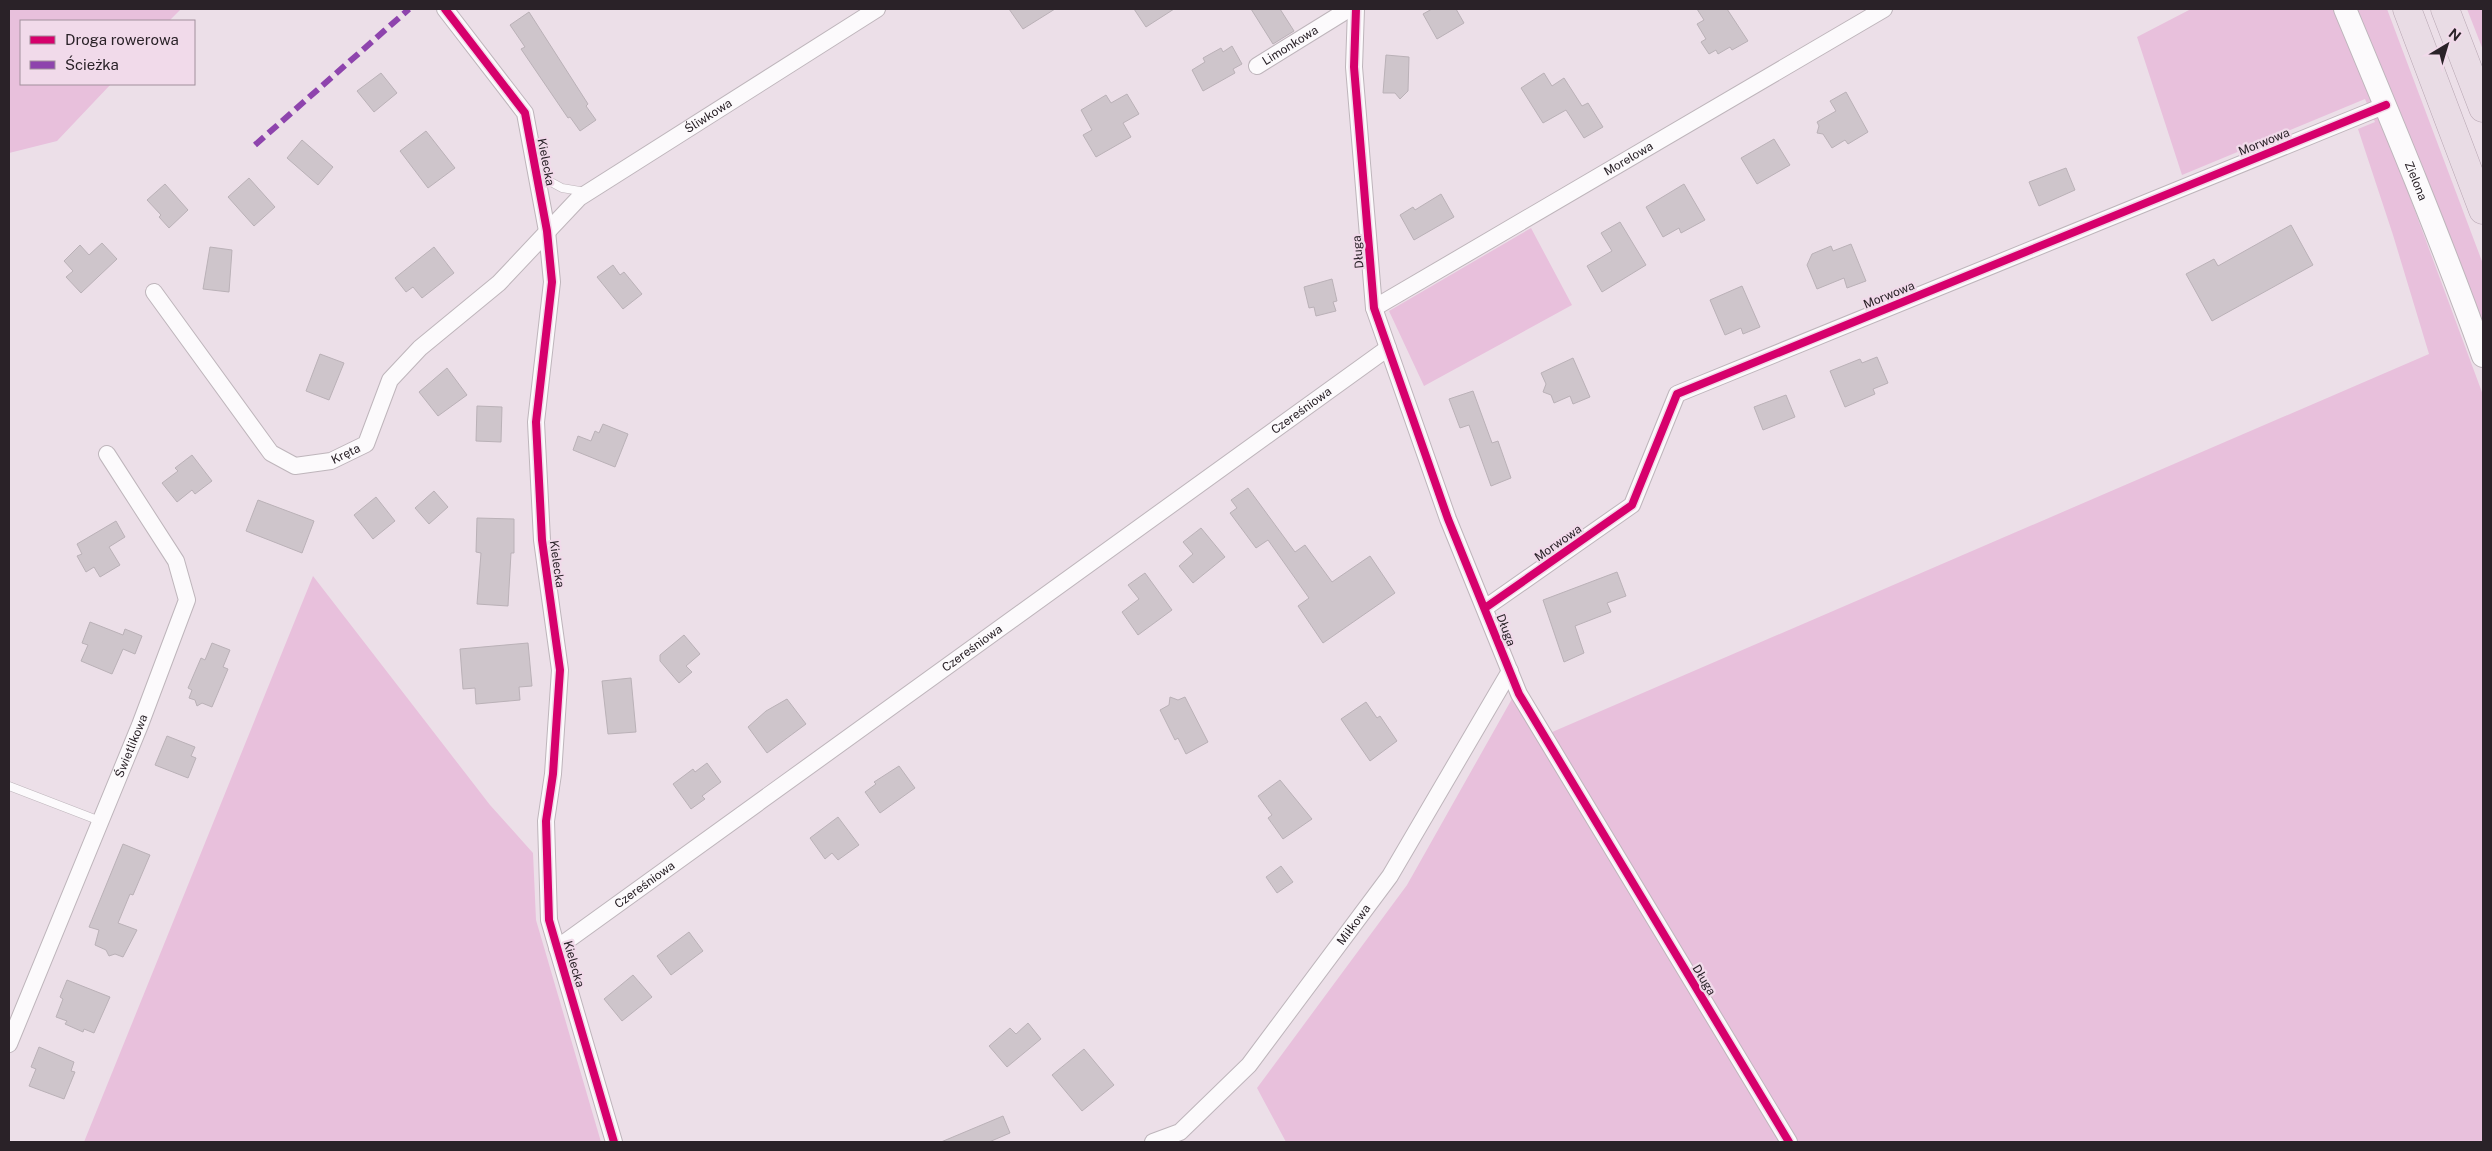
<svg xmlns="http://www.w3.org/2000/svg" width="2492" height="1151" viewBox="0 0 2492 1151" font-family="'Public Sans',sans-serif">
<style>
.green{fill:#e8c0dc}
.building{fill:#cec5cb;stroke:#bab1b7}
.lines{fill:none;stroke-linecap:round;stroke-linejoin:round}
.lane-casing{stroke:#beb5bb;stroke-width:9}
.street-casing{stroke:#beb5bb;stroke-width:18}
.secondary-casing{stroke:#beb5bb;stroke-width:24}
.highway-casing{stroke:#b8a7b3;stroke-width:29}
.lane{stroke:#fcfafc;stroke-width:8}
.street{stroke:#fcfafc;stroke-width:16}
.secondary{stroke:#fcfafc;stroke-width:22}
.highway{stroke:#e9dce5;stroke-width:28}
.quiet{stroke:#8e44ad;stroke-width:6;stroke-dasharray:12 6;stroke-linecap:butt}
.cycleway-casing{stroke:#f1daea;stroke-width:11}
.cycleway{stroke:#d6006c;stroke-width:8}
.labels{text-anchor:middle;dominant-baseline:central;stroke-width:4.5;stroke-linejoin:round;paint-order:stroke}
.street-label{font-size:12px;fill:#2a2228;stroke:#f1daea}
</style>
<rect width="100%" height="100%" fill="#ecdfe8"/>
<path class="green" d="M9 9H181L169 21H21V84H111L57 141 9 153Z
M2191 9H2333L2384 127 2483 395V1142H1286L1257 1088 1407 885 1513 697 1536 739 2429 354 2393 235 2358 129 2375 122 2365 99 2182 175 2137 37Z
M2357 9H2387L2483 264V333L2440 215Z
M2467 9H2483V50Z
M1531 228 1572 305 1424 386 1389 311Z
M313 576 490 805 533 853 536 920 601 1142H84Z"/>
<path class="building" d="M1009 9H1055L1023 29Z
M1134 9H1174L1146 27Z
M1251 9H1280L1294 31 1273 44Z
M1432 9H1456L1464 23 1437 39 1423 14Z
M1697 9H1727L1748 41 1732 50 1730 47 1718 54 1716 50 1709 54 1701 42 1706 39 1697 24 1704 20Z
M529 12 588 104 586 106 596 120 580 131 570 117 568 118 521 49 525 47 510 25Z
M1232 46 1242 64 1233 69 1235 73 1203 91 1192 70 1205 62 1203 58 1221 48 1223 52Z
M1386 55 1409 57 1408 91 1400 99 1395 93H1383Z
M381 73 397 93 374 112 357 91Z
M1544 73 1552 86 1564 78 1582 106 1588 103 1603 127 1584 138 1566 110 1543 123 1521 88Z
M1846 92 1868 132 1848 144 1845 140 1832 148 1823 134 1817 133 1819 126 1817 122 1836 111 1830 101Z
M1127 94 1139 114 1123 123 1131 137 1096 157 1083 135 1092 130 1081 110 1106 95 1111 103Z
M426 131 455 168 428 188 400 151Z
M1774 139 1790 165 1757 184 1741 158Z
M302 140 333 167 318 185 287 158Z
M2066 168 2075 190 2039 206 2029 182Z
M249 178 275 207 254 226 228 197Z
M165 184 188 210 169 228 159 217 161 215 147 200Z
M1684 184 1705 220 1681 233 1679 228 1663 237 1646 207Z
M1441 194 1454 217 1414 240 1400 215 1413 207 1415 210Z
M1620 222 1646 265 1602 292 1587 266 1612 251 1601 233Z
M2291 225 2313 265 2212 321 2186 274 2214 259 2218 266Z
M102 243 117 259 81 293 66 277 73 271 64 261 80 245 89 255Z
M1851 244 1866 281 1847 288 1844 278 1817 289 1807 265 1812 254 1831 246 1833 251Z
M210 247 232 250 229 292 203 289Z
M434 247 454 273 422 298 413 287 406 292 395 278Z
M613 265 620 275 624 272 642 294 623 309 597 277Z
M1332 279 1337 301 1333 302 1336 311 1316 316 1314 307 1309 308 1304 287Z
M1742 286 1760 327 1743 334 1741 328 1725 335 1710 300Z
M320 354 344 363 329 400 306 391Z
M1877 357 1888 383 1873 389 1875 394 1845 407 1830 371 1860 359 1862 363Z
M1573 358 1590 397 1573 404 1570 396 1554 403 1551 395 1543 392 1546 384 1541 373Z
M447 368 467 395 438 416 419 392Z
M1473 391 1492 443 1498 441 1511 478 1491 486 1469 425 1460 428 1449 399Z
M1786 395 1795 417 1763 430 1754 407Z
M477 406 502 407 501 442 476 441Z
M603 424 628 434 615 467 573 450 578 436 591 441 595 431 599 433Z
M192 455 212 481 195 494 192 490 177 502 162 483 178 471 175 468Z
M1248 488 1295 552 1305 545 1332 582 1370 556 1395 593 1323 643 1298 606 1309 598 1268 540 1256 548 1230 513 1237 508 1231 500Z
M434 491 448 507 429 524 415 508Z
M376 497 395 521 373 539 354 515Z
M258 500 314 521 302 553 246 531Z
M477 518 514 519V553H511L508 606 477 604 481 553 476 552Z
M116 521 125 537 109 547 120 565 100 577 94 567 86 572 77 556 82 554 77 544Z
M1201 528 1225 557 1193 583 1179 566 1193 554 1183 542Z
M1617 572 1626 596 1607 603 1611 612 1575 626 1584 653 1564 662 1543 600Z
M1145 573 1172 610 1138 635 1122 612 1139 599 1128 585Z
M90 622 123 635 125 629 142 636 135 654 123 649 112 674 81 661 88 645 82 643Z
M684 635 700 654 686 666 692 672 679 683 660 661V655Z
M212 643 230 650 223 667 228 669 212 707 202 703 197 706 195 700 189 698 192 690 188 688 201 658 205 660Z
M528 643 532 686 519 687 520 700 476 704 475 688 463 689 460 649Z
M631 678 636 732 608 734 602 681Z
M1170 697 1178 700 1185 697 1208 742 1186 754 1178 738 1175 740 1160 710 1169 705Z
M787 699 806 724 767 753 748 727 766 711Z
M1366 702 1377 718 1380 716 1397 741 1370 761 1341 719Z
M167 736 195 747 191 756 196 758 188 778 155 765Z
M707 763 721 782 702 796 705 799 691 809 673 784 693 769 695 772Z
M899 766 915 788 880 813 865 792 876 784 874 782Z
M1280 780 1312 819 1283 839 1268 818 1272 815 1258 796Z
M838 817 859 845 838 860 832 853 825 859 810 838Z
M123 844 150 855 133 895 130 894 118 923 137 930 123 957 115 954 109 956 106 950 95 945 99 930 89 927Z
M1281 866 1293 882 1277 893 1266 877Z
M689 932 703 951 671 975 657 956Z
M633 975 652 997 622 1021 604 999Z
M67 980 110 997 94 1033 84 1029 83 1032 65 1024 67 1021 56 1017 63 999 60 997Z
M1028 1023 1041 1039 1007 1067 989 1046 1010 1028 1016 1034Z
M39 1047 74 1062 71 1071 75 1072 64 1099 29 1086 36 1069 31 1067Z
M1084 1049 1114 1085 1082 1111 1052 1075Z
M1003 1116 1010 1133 989 1142H941Z"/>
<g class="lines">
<g class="lane-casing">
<path id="lane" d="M538 175 562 188 586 192
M9 786 100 821"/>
</g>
<g class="street-casing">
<g id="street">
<path d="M445 9 525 113 547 231 552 282 536 422 542 540 560 670 553 774 546 821 549 920 614 1142"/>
<path d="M1356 9 1354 67 1374 308 1448 519 1519 694 1789 1142"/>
<path id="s1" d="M1257 66 1349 9"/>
<path id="s2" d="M154 292 271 453 295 466 331 461 366 444 390 380 420 348 499 283 579 198 877 9"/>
<path id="s3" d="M1374 308 1884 9"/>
<path d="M1485 608 1632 505 1677 394 2386 105"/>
<path id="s4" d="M557 948 1388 348"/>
<path id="s5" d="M9 1044 140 725 187 600 176 561 107 454"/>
<path id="s6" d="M1153 1142 1180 1132 1249 1065 1390 876 1510 671"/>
</g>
</g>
<g class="secondary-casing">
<g id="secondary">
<path id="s7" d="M2345 9C2393 124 2441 239 2483 356"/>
</g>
</g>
<g class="highway-casing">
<path id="highway" d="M2407 9 2483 210
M2445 9 2483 108"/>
</g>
<use href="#lane" class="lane"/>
<use href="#street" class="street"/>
<use href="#secondary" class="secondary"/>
<use href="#highway" class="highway"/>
<path class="quiet" d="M255 145 409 9"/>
<g class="cycleway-casing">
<path id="cycleway" d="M445 9 525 113 547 231 552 282 536 422 542 540 560 670 553 774 546 821 549 920 614 1142
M1356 9 1354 67 1374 308 1448 519 1519 694 1789 1142
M1485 608 1632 505 1677 394 2386 105"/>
</g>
<use href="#cycleway" class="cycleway"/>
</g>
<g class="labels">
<g class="street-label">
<text stroke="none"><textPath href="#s1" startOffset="39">Limonkowa</textPath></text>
<text stroke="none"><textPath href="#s2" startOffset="786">Śliwkowa</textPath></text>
<text transform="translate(2264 142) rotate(-22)">Morwowa</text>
<text stroke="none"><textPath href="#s3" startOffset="295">Morelowa</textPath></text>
<text transform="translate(546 162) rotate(79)">Kielecka</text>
<text stroke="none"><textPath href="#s7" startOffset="186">Zielona</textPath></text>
<text transform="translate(1358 252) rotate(-95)">Długa</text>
<text transform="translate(1889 295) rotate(-22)">Morwowa</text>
<text stroke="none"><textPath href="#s4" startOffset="918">Czereśniowa</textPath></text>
<text stroke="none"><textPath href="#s2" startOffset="279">Kręta</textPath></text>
<text transform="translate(1558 543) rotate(-35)">Morwowa</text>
<text transform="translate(557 564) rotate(82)">Kielecka</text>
<text transform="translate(1506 630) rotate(69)">Długa</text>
<text stroke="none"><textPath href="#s4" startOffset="512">Czereśniowa</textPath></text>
<text stroke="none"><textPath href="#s5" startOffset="322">Świetlikowa</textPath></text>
<text stroke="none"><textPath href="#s4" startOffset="108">Czereśniowa</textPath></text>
<text stroke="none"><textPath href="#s6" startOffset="300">Miłkowa</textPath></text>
<text transform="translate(574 964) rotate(74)">Kielecka</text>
<text transform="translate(1704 980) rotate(59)">Długa</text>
</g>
</g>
<rect width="2492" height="1151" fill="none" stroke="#2a2228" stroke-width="20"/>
<rect x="20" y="20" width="175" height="65" fill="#f1daea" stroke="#a1909c"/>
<rect x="30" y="36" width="25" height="8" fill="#d6006c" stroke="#a1909c"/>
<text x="65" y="45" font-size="15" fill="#2a2228">Droga rowerowa</text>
<rect x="30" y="61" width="25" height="8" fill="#8e44ad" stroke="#a1909c"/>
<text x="65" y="70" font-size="15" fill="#2a2228">Ścieżka</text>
<g transform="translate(2447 45) rotate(38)" stroke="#f1daea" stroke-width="4" paint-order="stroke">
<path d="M0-4L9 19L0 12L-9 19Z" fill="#2a2228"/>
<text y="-8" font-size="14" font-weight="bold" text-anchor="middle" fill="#2a2228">N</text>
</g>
</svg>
